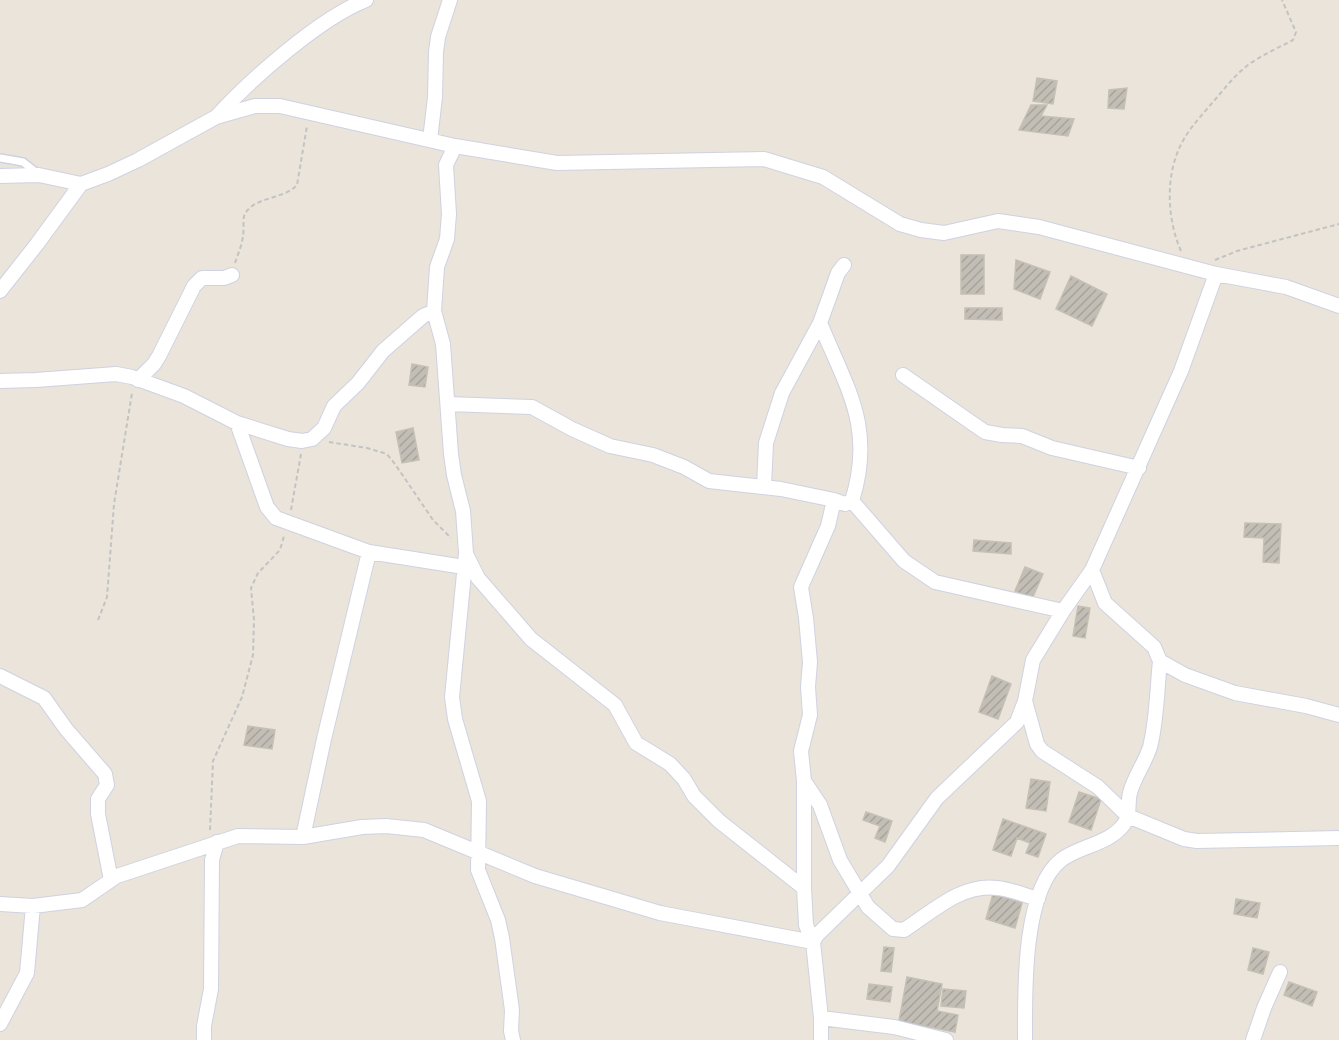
<svg xmlns="http://www.w3.org/2000/svg" width="1339" height="1040" viewBox="0 0 1339 1040" font-family="'PT Sans Narrow',sans-serif">
<style>
.building{fill:url(#building-hatch);stroke:#c5c0b4;stroke-width:1.5}
.lines{fill:none;stroke-linecap:round;stroke-linejoin:round}
.lane-casing{stroke:#cfd2e1;stroke-width:10}
.street-casing{stroke:#cfd2e1;stroke-width:16}
.path{stroke:#c3c3c3;stroke-width:2;stroke-dasharray:4.5 3;stroke-linecap:butt}
.lane{stroke:#fff;stroke-width:7}
.street{stroke:#fff;stroke-width:14}
</style>
<defs>
<pattern id="building-hatch" width="6" height="6" patternUnits="userSpaceOnUse" patternTransform="scale(1.5)"><rect width="6" height="6" fill="#c2beb6"/><path d="M-1 1l2-2M0 6l6-6M5 7l2-2" fill="none" stroke="#a7a39c"/></pattern>
</defs>
<rect width="100%" height="100%" fill="#eae4da"/>
<path class="building" d="M1037 78 1057 81 1053 104 1033 101Z
M1127 88 1124 109 1108 108 1109 90Z
M1031 105H1047L1041 116 1074 119 1068 136 1019 130Z
M961 255H984V294H961Z
M1016 260 1050 272 1040 299 1014 289Z
M1071 276 1107 294 1092 326 1056 309Z
M965 308H1002V320L965 319Z
M412 364 428 367 425 387 409 385Z
M413 428 419 460 402 463 396 432Z
M1245 523 1281 524 1279 563 1263 562 1264 538 1244 537Z
M974 540 1011 543V554L973 551Z
M1025 567 1043 574 1032 599 1015 591Z
M1078 606 1090 608 1085 638 1073 636Z
M992 676 1011 684 998 719 979 712Z
M248 726 275 730 272 749 244 745Z
M1031 779 1050 782 1046 811 1026 808Z
M1079 792 1101 799 1091 830 1069 822Z
M866 812 892 821 885 842 875 838 880 826 863 820Z
M1003 819 1046 834 1038 857 1026 853 1030 843 1017 838 1011 856 993 850Z
M993 894 1022 903 1015 928 986 919Z
M1236 899 1260 903 1257 918 1234 914Z
M884 947 894 948 891 972 881 971Z
M1253 948 1269 952 1263 974 1248 970Z
M907 977 942 984 937 1011 958 1015 955 1032 899 1021Z
M1289 982 1317 992 1312 1006 1284 995Z
M869 984 892 987 890 1002 867 999Z
M943 989 966 991 964 1008 941 1006Z"/>
<g class="lines">
<g class="lane-casing">
<path id="lane" d="M0 158 23 162 37 173"/>
</g>
<g class="street-casing">
<path id="street" d="M217 116C251 79 320 18 366 0
M430 140 435 97 436 52 438 37 450 0
M455 146 446 165 449 214 447 239 437 267 434 311 443 344 451 454 454 475 463 511 466 553 452 697 455 719 479 801 478 870 498 920 502 938 512 1010 511 1031 513 1040
M0 176 39 175 81 184
M0 291 37 244 81 184 108 174 138 160 216 117 255 106H280L455 146 557 163 764 159 823 177 900 224 921 230 944 233 998 221 1039 227 1216 274 1286 287 1339 306
M903 375 985 432 1002 435 1022 436 1052 448 1139 468
M138 380 154 364 159 356 194 286 202 278H224L232 275
M0 381 36 380 116 374 132 377 184 396 237 423 288 439 302 441 312 439 324 428 334 406 358 383 383 351 423 316 434 311
M448 404 532 407 572 429 610 446 653 455 684 467 709 481 781 489 834 500 845 504 852 501C875 427 847 389 820 323
M237 423 267 507 276 518 369 552 464 567
M764 486 766 443 782 393 820 323 838 273 844 265
M834 500 828 526 801 587 806 618 810 662 808 687 810 715 801 751 804 781 820 805 840 860 868 907 893 929 904 930C932 912 962 883 997 888 1010 889 1024 895 1038 899
M852 501 904 561 935 582 1063 611
M466 554 478 578 531 639 615 705 636 743 670 764 684 779 694 796 719 821 804 888 806 925 813 942
M1160 661 1185 675 1235 693 1306 706 1339 715
M0 676 44 698 66 729 105 774 107 785 98 799V814L111 880
M1025 701 1037 744 1042 751 1098 787 1128 816 1184 839 1197 841 1339 838
M804 782V888
M303 837 324 739 369 552
M0 904 33 906 82 900 117 876 238 836 303 837 362 827 386 826 424 830 535 876 660 913 813 942
M821 1018 894 1027 946 1040
M0 1024 27 973 33 906
M204 1040V1026L211 989 212 860 217 842
M821 1040V1018L813 942 817 935 888 866 937 798 1017 722 1025 701 1033 660 1063 611 1092 570 1181 371 1216 274
M1025 1040C1025 994 1022 891 1061 860 1079 846 1110 844 1124 824 1131 815 1127 804 1130 793 1134 777 1145 763 1150 747 1157 720 1157 689 1160 661L1154 647 1105 603 1092 570
M1253 1040 1264 1008 1280 972"/>
</g>
<path class="path" d="M1181 251C1166 217 1165 171 1184 139 1192 125 1203 114 1213 102 1224 89 1235 75 1248 65 1262 55 1278 48 1293 40L1296 32 1282 0
M1215 260 1237 251 1339 224
M235 263C238 254 242 245 243 236 244 230 243 222 244 216 252 196 284 200 297 185L307 126
M329 442 367 448 387 454 395 464 433 520 451 538
M291 510 301 454
M98 620 107 597 114 504 132 393
M210 830 213 761 242 697 253 655 254 620 251 588 258 573 280 550 284 536"/>
<use href="#lane" class="lane"/>
<use href="#street" class="street"/>
</g>
</svg>
